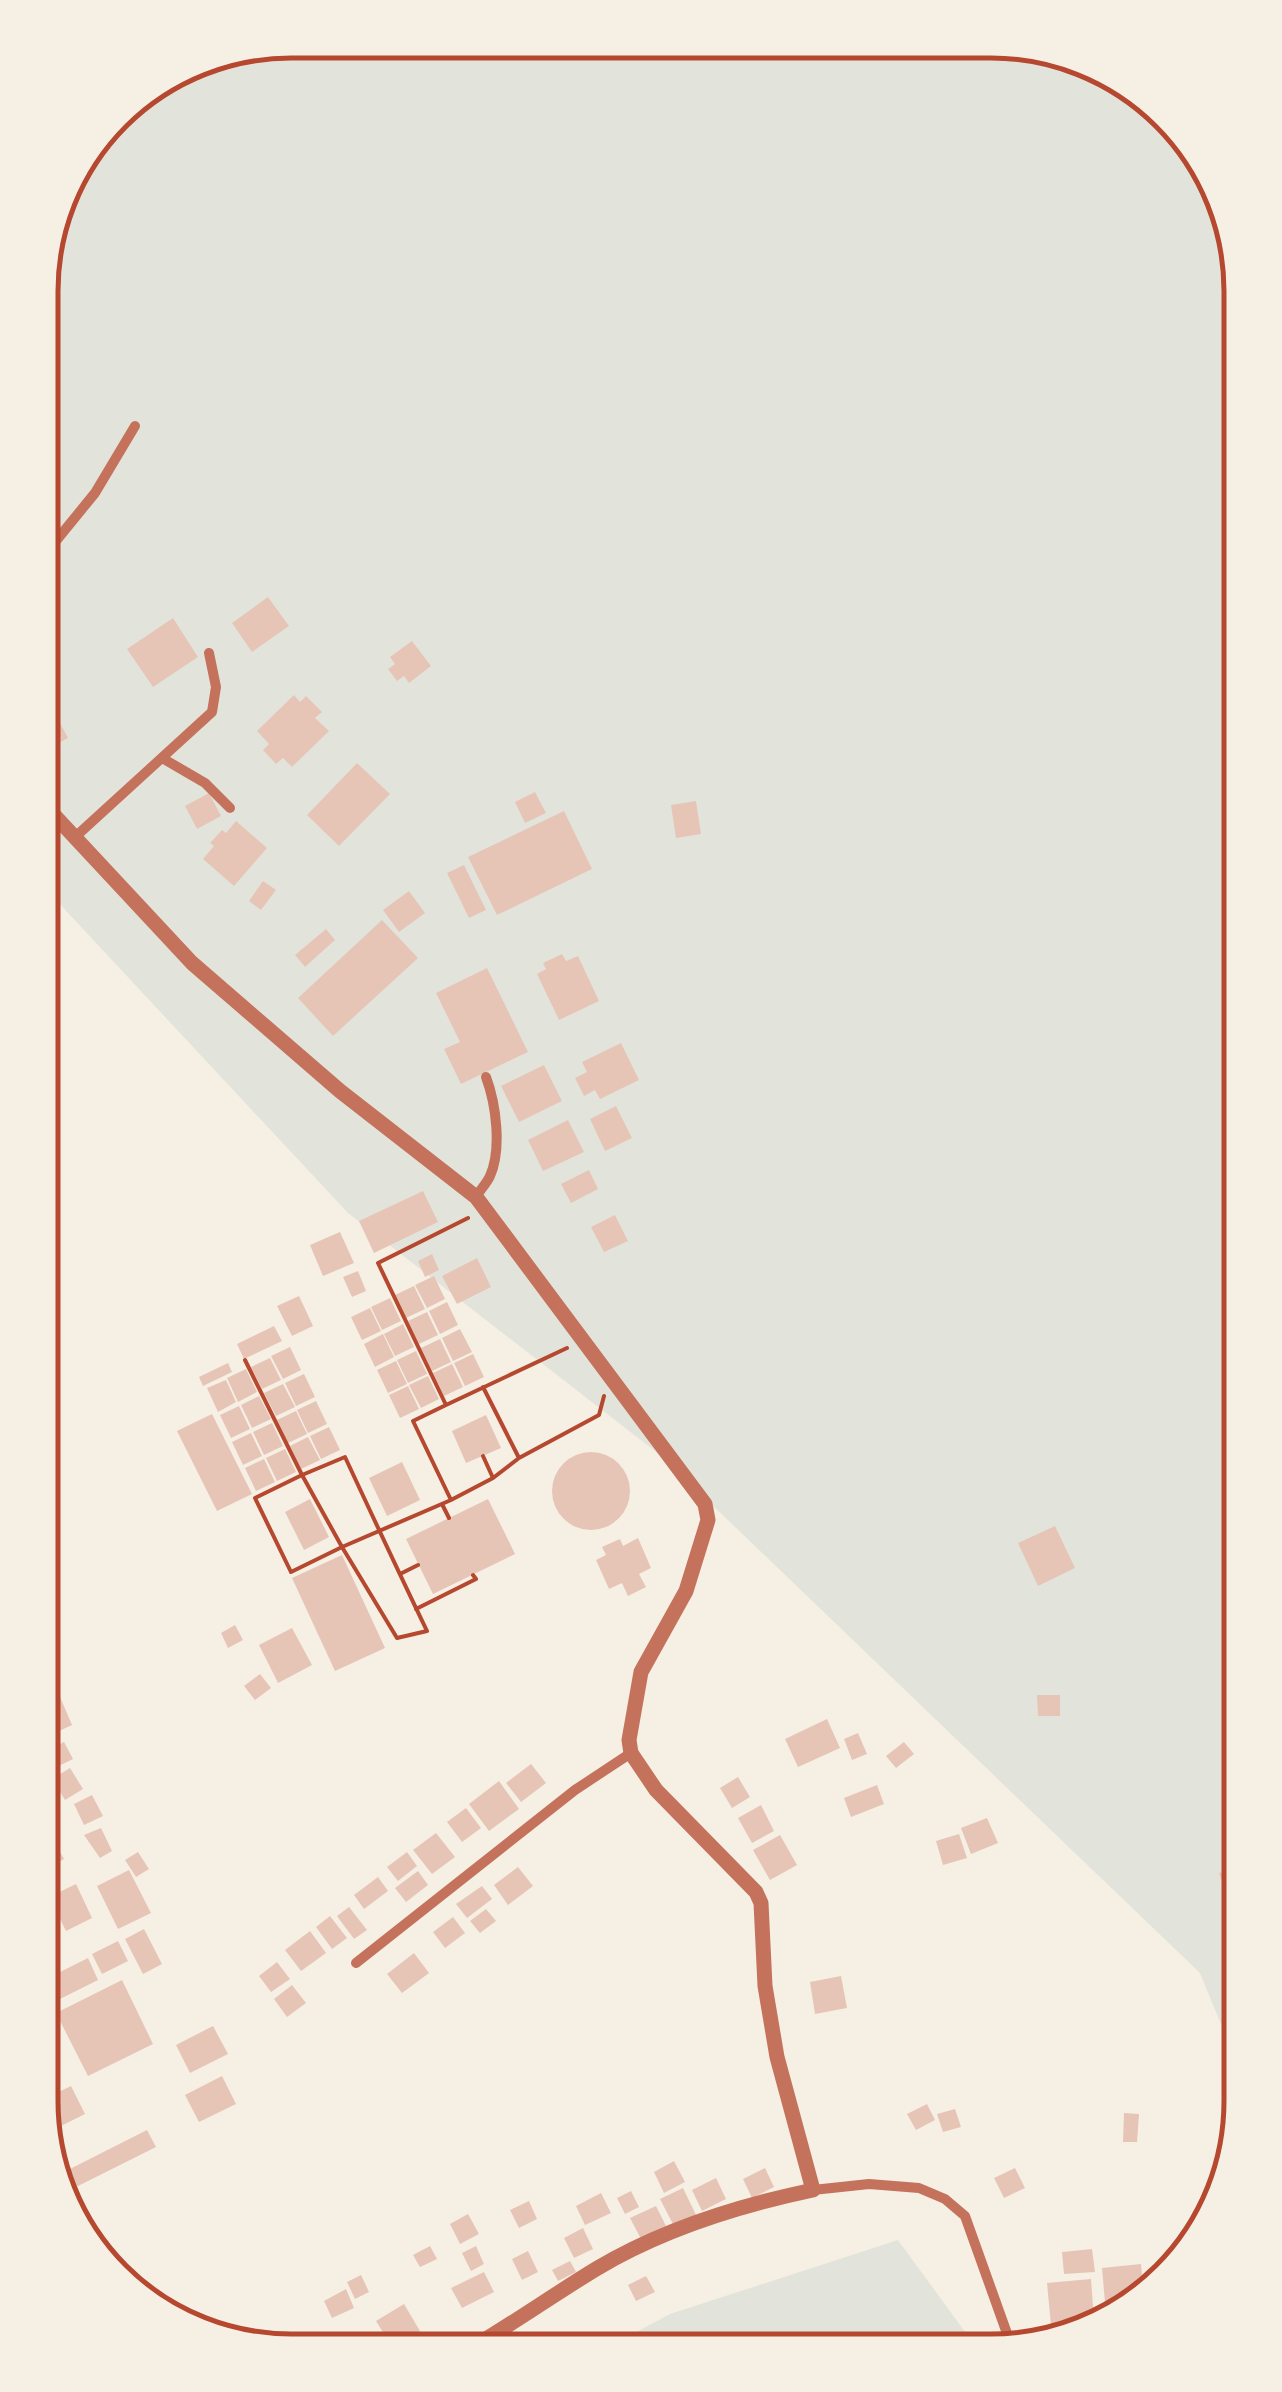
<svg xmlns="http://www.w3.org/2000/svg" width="1282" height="2392" viewBox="0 0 1282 2392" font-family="Figtree,sans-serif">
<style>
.green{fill:#e2e4dc}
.building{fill:#e6c5b7}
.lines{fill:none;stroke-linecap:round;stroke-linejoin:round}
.path{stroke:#b5482f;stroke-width:4}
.minor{stroke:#c5725c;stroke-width:10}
.tertiary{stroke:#c5725c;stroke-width:15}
.rim{fill:none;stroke:#b5482f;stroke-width:5}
</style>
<rect width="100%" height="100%" fill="#f6efe4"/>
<path class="green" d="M291 40 1039 45 1156 102 1228 210 1242 291 1241 2073 1200 1973 660 1455 348 1213 41 884 42 259 66 179 125 103 195 59Z
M898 2240 971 2340 612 2345 670 2314Z"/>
<path class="building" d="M268 597 289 626 252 652 232 623Z
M173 618 198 657 153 687 127 649Z
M412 641 431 666 409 683 404 676 397 681 388 669 395 664 390 657Z
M294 695 300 702 306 696 322 712 315 718 329 731 292 767 283 758 276 764 263 750 269 744 257 731Z
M59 721 68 738 46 750 42 730Z
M357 763 390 794 339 846 307 815Z
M535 792 546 813 525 823 515 802Z
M209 793 221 816 197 829 185 806Z
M696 801 701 834 676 838 671 805Z
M564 811 592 869 497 915 468 857Z
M236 821 267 848 234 886 203 859 214 846 210 843 222 830 226 833Z
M464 865 486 910 469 918 447 873Z
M263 881 276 890 261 910 249 901Z
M409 891 425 913 399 932 383 910Z
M382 920 418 958 333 1036 298 998Z
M326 929 335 940 305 967 295 955Z
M562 954 566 961 578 956 599 1001 559 1020 537 974 546 969 543 963Z
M487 968 528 1052 461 1084 444 1049 460 1042 436 993Z
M621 1043 639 1080 600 1099 595 1090 584 1096 575 1078 587 1072 582 1062Z
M544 1065 562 1101 519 1122 501 1086Z
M616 1106 632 1138 605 1151 590 1119Z
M568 1120 584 1152 543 1171 528 1140Z
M589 1170 598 1189 571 1203 561 1184Z
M423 1191 438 1222 374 1253 359 1221Z
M615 1215 628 1241 604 1252 591 1227Z
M340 1232 354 1263 323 1276 310 1245Z
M432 1254 439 1270 425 1277 418 1261Z
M477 1258 491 1287 457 1304 442 1276Z
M358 1271 366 1291 352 1297 343 1277Z
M434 1276 445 1299 427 1308 415 1285Z
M414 1286 425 1309 406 1318 395 1295Z
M299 1296 313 1326 292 1336 277 1306Z
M390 1298 401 1321 382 1330 371 1307Z
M447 1302 458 1325 440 1334 429 1311Z
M370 1308 381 1331 362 1340 351 1317Z
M427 1312 438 1335 419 1344 408 1321Z
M403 1324 414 1347 395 1356 384 1334Z
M274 1326 282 1341 244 1359 237 1344Z
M460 1329 472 1352 453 1361 442 1338Z
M383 1334 394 1357 375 1367 364 1344Z
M440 1339 451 1362 432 1371 421 1348Z
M290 1347 301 1370 283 1379 271 1356Z
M416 1351 427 1374 408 1383 397 1360Z
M473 1354 484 1377 465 1386 454 1363Z
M270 1358 281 1380 262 1389 251 1367Z
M396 1361 407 1384 388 1393 377 1370Z
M228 1363 232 1372 203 1386 199 1377Z
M452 1364 463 1387 444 1396 433 1373Z
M246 1369 257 1392 238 1402 227 1378Z
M304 1374 315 1397 296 1406 285 1383Z
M428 1376 439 1399 421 1408 409 1385Z
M226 1380 236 1402 218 1412 207 1388Z
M283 1384 295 1407 276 1416 264 1393Z
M408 1386 419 1409 400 1418 389 1395Z
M259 1396 271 1419 252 1428 241 1405Z
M316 1401 327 1424 308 1433 297 1410Z
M239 1406 250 1429 231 1438 220 1415Z
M296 1411 307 1434 288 1443 277 1420Z
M212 1414 252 1494 217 1511 177 1431Z
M486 1415 501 1448 466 1463 452 1431Z
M272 1423 283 1446 264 1455 253 1432Z
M329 1427 340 1450 321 1459 310 1436Z
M251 1433 262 1456 243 1465 232 1442Z
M308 1437 320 1460 301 1469 290 1446Z
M285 1449 296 1472 277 1481 266 1458Z
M552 1491a39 39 0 1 1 78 0a39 39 0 1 1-78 0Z
M264 1459 275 1482 256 1491 245 1468Z
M402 1462 420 1500 387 1516 369 1478Z
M310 1499 329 1537 304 1550 285 1512Z
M488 1499 515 1554 433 1594 406 1539Z
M1055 1526 1075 1568 1038 1586 1018 1543Z
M638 1538 651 1568 639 1574 646 1587 628 1596 622 1583 609 1589 596 1560 606 1555 602 1547 620 1539 623 1546Z
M342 1555 385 1648 335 1671 292 1578Z
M235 1625 243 1640 228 1648 221 1633Z
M292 1628 312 1665 278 1683 259 1645Z
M260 1674 271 1688 255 1700 244 1686Z
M57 1690 72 1725 57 1732 42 1696Z
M1037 1695H1060V1716H1038Z
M827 1719 840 1748 798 1767 785 1739Z
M858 1733 867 1754 852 1760 844 1739Z
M64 1742 73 1759 51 1770 42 1753Z
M904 1742 914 1754 896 1768 886 1756Z
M531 1764 546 1783 521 1802 506 1783Z
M70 1768 83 1789 65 1800 52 1779Z
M738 1777 750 1797 732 1808 720 1788Z
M499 1781 519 1809 489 1831 469 1804Z
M877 1785 884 1804 851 1817 844 1798Z
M92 1795 103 1816 84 1825 74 1804Z
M761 1805 774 1831 752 1843 738 1818Z
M466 1808 481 1828 462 1842 447 1822Z
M987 1818 998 1843 971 1854 961 1828Z
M101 1828 112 1851 100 1858 84 1835Z
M436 1833 455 1857 432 1874 413 1850Z
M50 1834 64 1859 40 1873V1839Z
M959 1834 967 1858 943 1865 936 1841Z
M780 1835 797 1865 770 1880 753 1850Z
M138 1852 149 1869 136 1877 125 1860Z
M407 1852 417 1866 398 1881 387 1867Z
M1241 1866V1910L1232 1913 1219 1873Z
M518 1867 533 1886 508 1905 494 1885Z
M129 1870 151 1913 118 1929 97 1886Z
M418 1871 428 1885 406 1902 395 1888Z
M378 1877 388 1891 364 1909 354 1895Z
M76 1884 92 1918 66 1931 49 1897Z
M482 1886 492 1899 467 1918 456 1904Z
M349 1907 367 1930 354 1939 337 1916Z
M486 1909 496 1921 480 1933 470 1921Z
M330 1916 347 1938 332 1949 316 1927Z
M453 1917 465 1933 445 1948 433 1932Z
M144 1929 162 1964 143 1974 125 1939Z
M310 1931 326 1953 301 1971 285 1950Z
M118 1941 128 1961 102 1974 92 1954Z
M414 1953 429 1973 402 1993 387 1974Z
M88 1958 98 1980 40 2009V1982Z
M277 1962 290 1979 271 1992 259 1976Z
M841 1976 847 2008 815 2014 810 1982Z
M122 1980 153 2044 88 2076 56 2013Z
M292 1985 306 2003 287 2017 274 1999Z
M213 2026 228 2054 190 2073 176 2045Z
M40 2029 58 2064 40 2073Z
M222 2076 236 2104 199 2122 185 2095Z
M71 2086 85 2114 45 2134 40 2101Z
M927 2104 935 2120 916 2130 907 2114Z
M955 2109 961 2127 943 2132 937 2114Z
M1124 2113 1139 2114 1137 2142H1123Z
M147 2130 156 2147 76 2187 68 2170Z
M674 2161 685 2182 664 2193 654 2172Z
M765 2168 774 2187 752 2198 743 2179Z
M1015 2168 1025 2188 1004 2198 994 2178Z
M716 2178 726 2199 702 2211 692 2190Z
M683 2188 697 2217 675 2228 660 2199Z
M631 2191 639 2207 625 2214 617 2198Z
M601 2193 611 2213 585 2225 576 2206Z
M529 2201 537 2219 519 2228 510 2210Z
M656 2206 666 2226 641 2239 630 2218Z
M468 2214 479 2234 460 2244 450 2224Z
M583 2228 593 2249 574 2258 564 2238Z
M430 2246 437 2259 420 2267 413 2255Z
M476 2246 484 2264 471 2271 462 2253Z
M1092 2249 1095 2272 1064 2274 1062 2252Z
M528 2251 538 2272 522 2280 512 2259Z
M570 2261 576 2272 558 2281 552 2270Z
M1141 2264 1143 2288 1106 2314 1102 2268Z
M484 2272 494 2292 462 2308 451 2288Z
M361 2275 369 2292 355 2299 347 2282Z
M646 2276 655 2292 636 2301 628 2285Z
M1091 2279 1094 2320 1051 2325 1047 2283Z
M346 2289 354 2308 332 2318 324 2301Z
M404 2304 420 2331 392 2347 376 2321Z"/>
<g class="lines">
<path class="path" d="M245 1360 302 1475 345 1457C372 1515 399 1573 427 1631L397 1638 342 1547 451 1500 413 1421 446 1405 378 1263 468 1218
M483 1387 519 1458
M446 1405 567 1348
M302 1475 342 1547 291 1572 255 1498Z
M493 1478 519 1458 599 1415 604 1396
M451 1500 493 1478 483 1456
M442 1504 449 1518
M400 1574 418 1565
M416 1609 476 1579 473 1575"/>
<path class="minor" d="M42 558 95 493 135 426
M162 758 205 783 230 808
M74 838 212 712 216 687 209 653
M476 1197C480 1190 487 1183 490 1176 502 1149 496 1104 486 1077
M356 1963 575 1790 631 1753
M813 2190 869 2184 919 2188 945 2199 965 2216 1009 2339"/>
<path class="tertiary" d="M41 801 192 963 340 1091 476 1197 705 1504 708 1520 686 1591 641 1672 629 1740 631 1753 656 1790 756 1892 761 1903 765 1986 777 2057 813 2190C737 2206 663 2229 596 2269 555 2294 515 2322 473 2347"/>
</g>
<path d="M0 0H1282V2392H0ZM291 58H991A233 233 0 0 1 1224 291V2101A233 233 0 0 1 991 2334H291A233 233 0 0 1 58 2101V291A233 233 0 0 1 291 58Z" fill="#f6efe4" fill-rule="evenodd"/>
<path class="rim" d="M291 58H991A233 233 0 0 1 1224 291V2101A233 233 0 0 1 991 2334H291A233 233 0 0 1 58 2101V291A233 233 0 0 1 291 58Z"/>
</svg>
